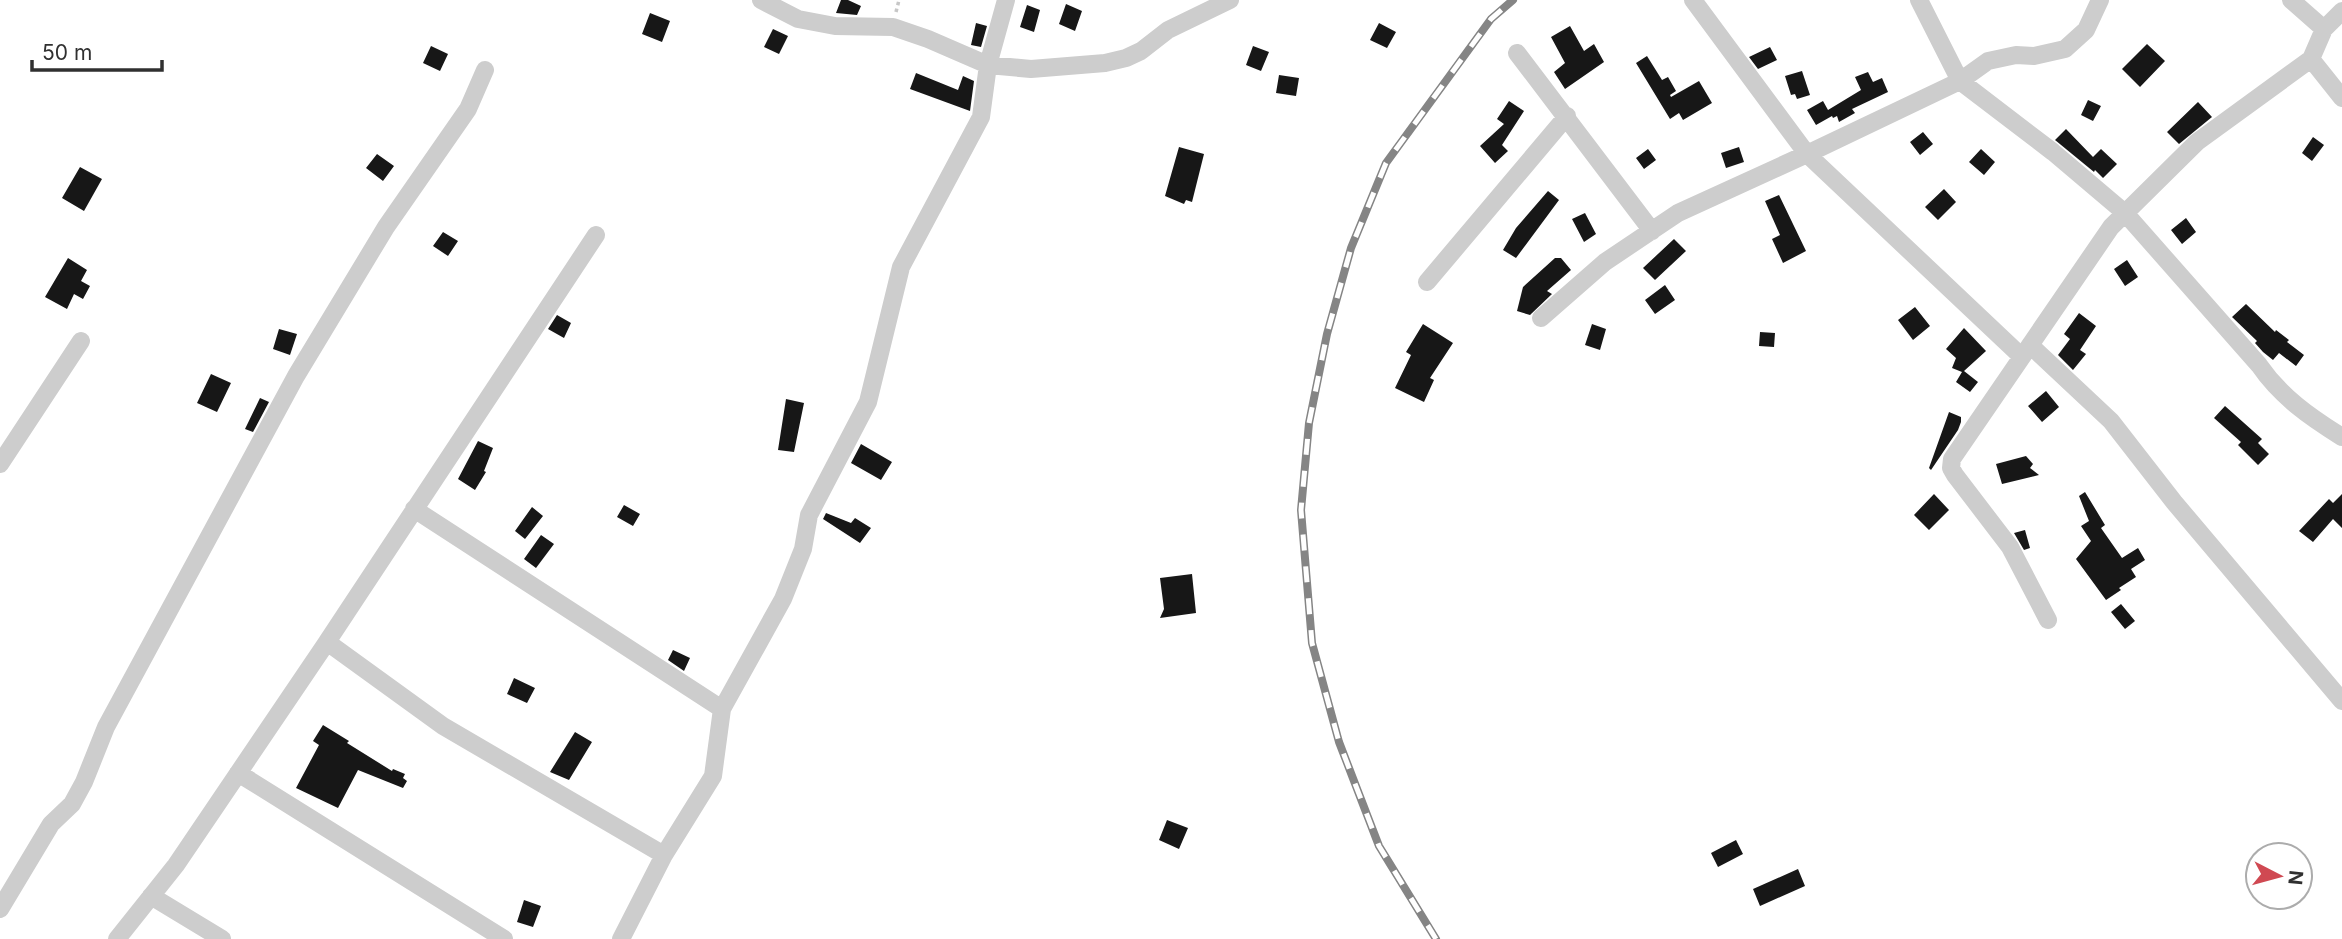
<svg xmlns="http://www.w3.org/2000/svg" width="2342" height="939" viewBox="0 0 2342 939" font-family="Inter,sans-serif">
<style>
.building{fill:#171717}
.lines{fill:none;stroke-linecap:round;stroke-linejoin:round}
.path{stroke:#c7c7c7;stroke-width:3.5;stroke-dasharray:3.5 3.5;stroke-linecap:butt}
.minor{stroke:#cdcdcd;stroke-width:18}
.rail-casing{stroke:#858585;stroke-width:8}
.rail{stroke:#fff;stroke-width:5;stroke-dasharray:16;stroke-linecap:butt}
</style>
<rect width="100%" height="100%" fill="#fff"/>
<path class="building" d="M841 0H848L861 6 857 15 836 13Z
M1066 4 1082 11 1075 31 1059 24Z
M1027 5 1040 10 1034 32 1020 27Z
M650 13 670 21 662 42 642 34Z
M976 23 987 26 981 47 971 45Z
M1379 23 1396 32 1387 48 1370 40Z
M1570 26 1584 51 1594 44 1604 62 1565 89 1554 72 1565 63 1551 37Z
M773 29 788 36 779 54 764 47Z
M2147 44 2165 61 2140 87 2122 69Z
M431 46 448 54 440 71 423 63Z
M1253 46 1269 52 1261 71 1246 65Z
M1770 47 1777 60 1758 69 1749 57Z
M1647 56 1662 80 1668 77 1676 91 1670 95 1671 97 1699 81 1712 103 1683 120 1679 113 1670 119 1636 63Z
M1802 71 1810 95 1797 99 1795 94 1791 95 1785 76Z
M1868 72 1873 82 1882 78 1888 92 1852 109 1855 113 1839 122 1837 116 1833 118 1832 116 1816 125 1807 110 1823 101 1828 110 1861 90 1855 77Z
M916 73 958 90 963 76 974 81 970 111 910 89Z
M1279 75 1299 78 1296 96 1276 93Z
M2088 100 2101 106 2093 121 2081 115Z
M1509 101 1524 111 1502 145 1508 151 1495 163 1480 146 1504 124 1497 119Z
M2198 102 2212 117 2179 144 2167 132Z
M2066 129 2093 157 2101 149 2117 164 2103 178 2095 170 2094 172 2055 140Z
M1923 132 1933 144 1920 155 1910 142Z
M2313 137 2324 145 2312 161 2302 153Z
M1179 147 1204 154 1192 202 1186 200 1184 204 1165 196Z
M1739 147 1744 162 1726 168 1721 153Z
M1648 149 1656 160 1644 169 1636 158Z
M1981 149 1995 162 1984 175 1969 162Z
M377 154 394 166 383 181 366 168Z
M80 167 102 179 84 211 62 198Z
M1944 189 1956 202 1938 220 1925 207Z
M1548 191 1559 200 1516 258 1503 250 1516 228Z
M1779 195 1806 251 1783 263 1772 239 1780 235 1765 201Z
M1585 213 1596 234 1584 242 1572 219Z
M2186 218 2196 232 2182 244 2171 230Z
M443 232 458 241 448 256 433 246Z
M1674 239 1686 251 1655 280 1643 268Z
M68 258 87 270 81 281 90 286 83 299 74 294 67 309 45 297Z
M1555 258H1561L1571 270 1547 291 1552 294 1530 315 1517 311 1523 287Z
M2127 260 2138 277 2125 286 2114 269Z
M1665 285 1675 300 1655 314 1645 300Z
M2246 304 2275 332 2276 330 2289 340 2287 342 2304 355 2296 366 2279 353 2273 360 2263 352 2255 343 2257 341 2232 317Z
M1915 307 1930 326 1913 340 1898 320Z
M2079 313 2096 326 2080 350 2086 354 2073 370 2058 355 2070 339 2064 334Z
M557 315 571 323 564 338 548 329Z
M1423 324 1453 343 1430 378 1434 380 1424 402 1395 388 1411 355 1406 352Z
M1592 324 1606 329 1600 350 1585 345Z
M1964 328 1986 351 1964 371 1978 382 1970 392 1956 382 1962 372 1952 368 1956 358 1946 349Z
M279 329 297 334 290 355 273 349Z
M1760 332 1775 333 1774 347 1759 346Z
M211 374 231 383 217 412 197 403Z
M2046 391 2059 407 2042 422 2028 406Z
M260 398 269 402 253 432 245 429Z
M786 399 804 403 794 452 778 450Z
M2225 406 2262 439 2258 443 2269 454 2258 465 2238 445 2241 442 2214 418Z
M1949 412 1961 417V422L1958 430 1931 470 1929 468Z
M478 441 493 448 484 471 486 472 475 490 458 479Z
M861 444 892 462 881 480 851 463Z
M2026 456 2033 464 2030 468 2039 475 2002 484 1996 464Z
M2085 492 2105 525 2101 528 2122 558 2138 548 2145 560 2131 569 2136 577 2119 588 2121 590 2106 600 2076 559 2091 541 2081 526 2089 521 2079 496Z
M1934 494 1949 510 1929 530 1914 515Z
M2342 494V528L2333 519 2313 542 2299 531 2329 499 2333 503Z
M624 505 640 514 633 526 617 517Z
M532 507 543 516 525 539 515 531Z
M826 513 851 523 855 518 871 528 860 543 823 519Z
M2025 530 2030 548 2024 550 2014 533Z
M541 535 554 544 536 568 524 559Z
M1192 574 1196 613 1160 618 1164 609 1160 578Z
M2121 604 2135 621 2125 629 2111 612Z
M673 650 690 658 684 671 668 660Z
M514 678 535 688 527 703 507 694Z
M323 725 349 741 347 743 392 771 393 769 405 774 403 778 407 781 403 788 358 770 338 808 296 788 319 745 313 741Z
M575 732 592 742 569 780 550 772Z
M1167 820 1188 828 1179 849 1159 840Z
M1736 840 1743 854 1718 867 1711 853Z
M1798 869 1805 886 1760 906 1753 889Z
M524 900 541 906 533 927 517 922Z"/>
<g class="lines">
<path class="path" d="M896 12 899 0"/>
<path class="minor" d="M761 0 798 19 835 26 893 27 928 39 988 65 1031 69 1105 63 1126 58 1141 51 1168 30 1230 0
M1693 0 1807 154 2022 357
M1919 0 1960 81 2053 152 2125 213 2259 365C2281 397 2310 417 2342 437
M2291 0 2324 29
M1517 53 1652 231
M2311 59 2342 98
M1427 282 1567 116
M1541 318 1605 262 1678 213 1807 154 1960 81 1988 61 2016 55 2034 56 2065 49 2086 30 2100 0
M2030 345 2111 421 2174 502 2342 701
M0 464 81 341
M414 509 722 709
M2048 620 2010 547 1955 475 1951 468 1952 459 2111 227 2197 142 2311 59 2324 29 2342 11
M327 642 596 235
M238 773 504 939
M151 896 222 939
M0 909 51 824 72 804 84 782 106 727 296 376 386 227 468 109 485 70
M117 939 176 865 327 642 443 726 664 855
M621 939 664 855 713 776 722 709 783 599 803 549 809 515 868 402 901 267 981 117 988 65 1006 0"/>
<g class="rail-casing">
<path id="rail" d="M1436 939 1379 846 1339 742 1312 643 1301 510 1309 423 1327 334 1351 248 1386 163 1491 19 1513 0"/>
</g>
<use href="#rail" class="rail"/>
</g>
<g transform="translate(2279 876) rotate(96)"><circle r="33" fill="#ffffff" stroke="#acacac" stroke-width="2"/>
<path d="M0-5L12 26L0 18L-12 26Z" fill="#d04952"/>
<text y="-10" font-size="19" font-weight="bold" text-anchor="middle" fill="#303030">N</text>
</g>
<path d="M32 60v10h130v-10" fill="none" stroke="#303030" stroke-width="3.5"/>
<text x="42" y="60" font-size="21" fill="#303030" stroke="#ffffff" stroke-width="5" paint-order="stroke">50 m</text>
</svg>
